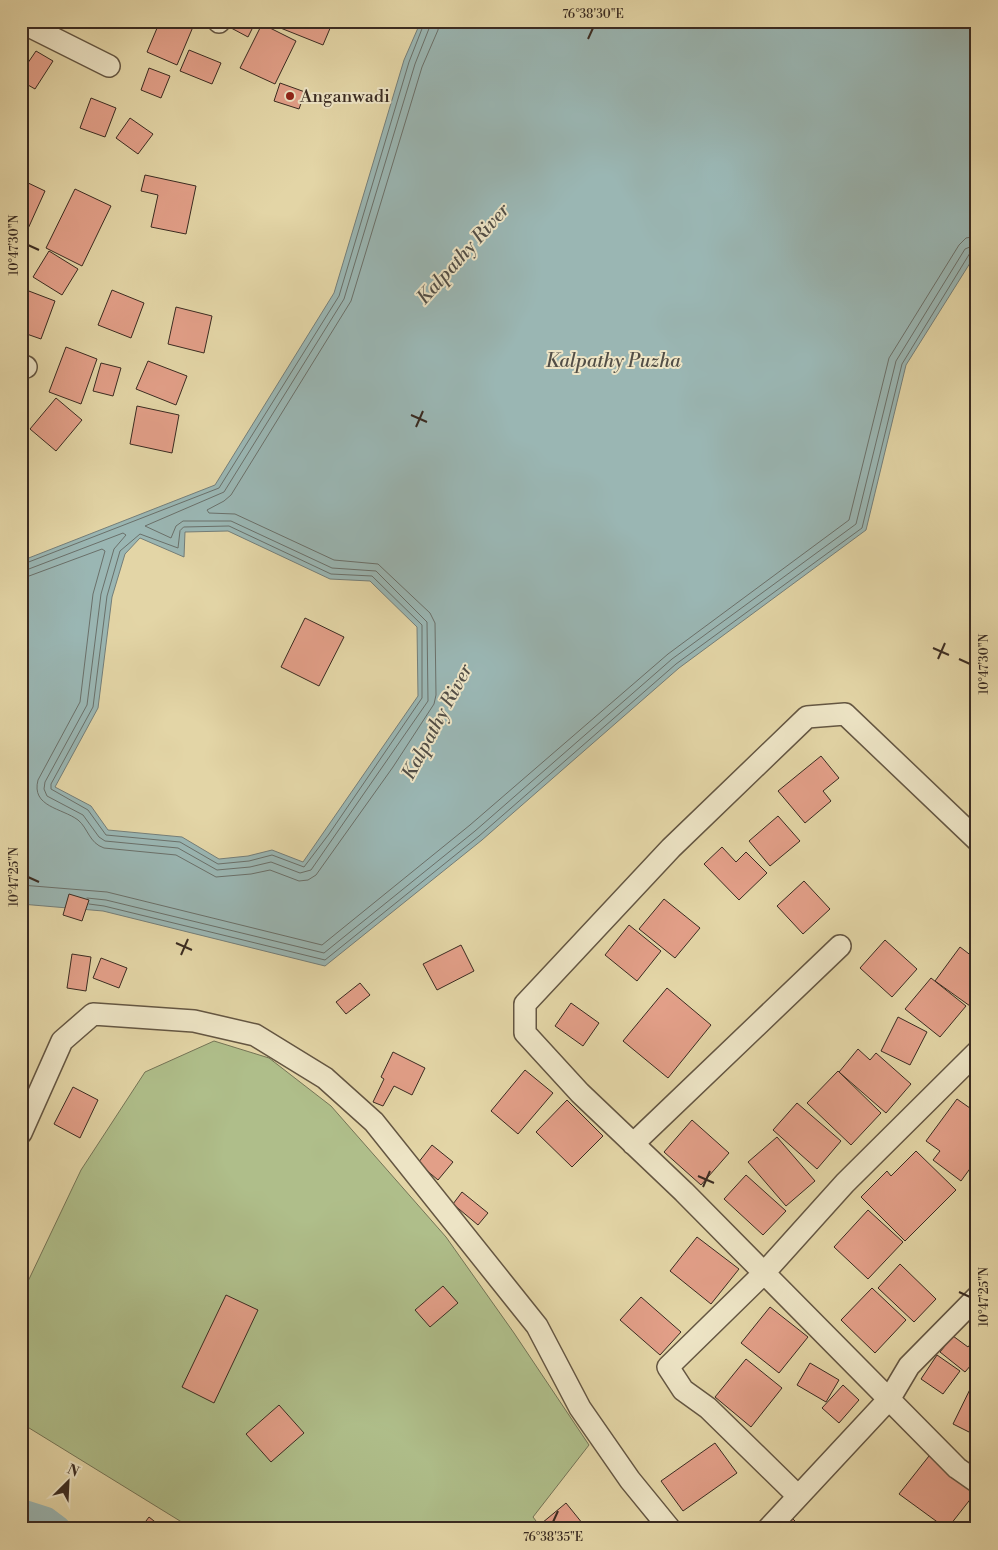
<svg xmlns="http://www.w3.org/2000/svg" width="998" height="1550" viewBox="0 0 998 1550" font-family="'Libre Bodoni',serif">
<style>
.green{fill:#afbe8a;stroke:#747456}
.water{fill:#9ab6b3;stroke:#747e79;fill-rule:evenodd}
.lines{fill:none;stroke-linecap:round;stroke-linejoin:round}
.shore{stroke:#6a706a;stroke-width:1}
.canal{stroke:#9ab6b3;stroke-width:26}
.building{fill:#e29f88;stroke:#3a2b21}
.street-casing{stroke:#645642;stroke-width:24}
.street{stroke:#ede4c5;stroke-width:21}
.ticks{fill:none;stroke:#3a2b21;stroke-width:2}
.poi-dot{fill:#8f2418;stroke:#ede4c5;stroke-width:2}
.labels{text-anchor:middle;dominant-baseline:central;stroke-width:4;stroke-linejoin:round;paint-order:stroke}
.poi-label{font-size:18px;fill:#3a2b21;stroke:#ede4c5;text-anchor:start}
.water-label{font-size:19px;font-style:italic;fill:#524e46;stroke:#ede4c5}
.neatline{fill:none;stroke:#3a2b21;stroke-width:2}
.ticks-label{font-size:12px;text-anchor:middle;fill:#3a2b21}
</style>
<rect width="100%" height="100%" fill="#e3d5a6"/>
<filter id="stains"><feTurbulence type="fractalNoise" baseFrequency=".004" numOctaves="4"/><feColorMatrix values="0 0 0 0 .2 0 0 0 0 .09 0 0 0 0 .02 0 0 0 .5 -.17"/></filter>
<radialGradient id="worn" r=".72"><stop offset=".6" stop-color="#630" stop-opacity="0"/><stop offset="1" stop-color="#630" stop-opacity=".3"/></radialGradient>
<path class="green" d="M214 1041 269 1058 331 1106 446 1237 514 1333 589 1445 533 1517 542 1529H193L21 1423V1296L81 1170 145 1072Z"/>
<path class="water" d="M421 21H977V252L906 365 866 530 679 668 482 840 325 966 103 911 21 904V561L215 485 334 293 404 60ZM228 531 330 579 370 581 417 627 418 696 303 862 272 850 248 856 219 859 182 837 108 830 91 806 55 787 98 708 112 597 125 554 140 538 184 557 185 532Z"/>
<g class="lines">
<path class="shore" d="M184 527 229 526 331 574 372 576 422 625V698L329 834 304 867 272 855 249 861 218 864 180 842 106 835 88 810 51 789V784L93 707 107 596 120 551 140 534 178 548 180 531Z
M21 565 219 488 339 296 409 62 425 21
M21 572 123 533 126 535 114 549 101 594 87 705 45 782 44 789 47 796 83 815 99 837 105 841 178 848 217 870 250 867 271 862 300 873 311 870 428 701 427 622 376 571 332 568 231 521H183L176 526 171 538 145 526 224 492 344 299 415 64 432 21
M21 579 102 549 105 551 93 594 80 702 38 780C31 807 62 808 78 820 88 828 89 843 104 848L176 855 216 877 251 874 270 870 299 881 308 880 316 875 393 767 434 704 436 695 435 623 430 613 378 564 334 560 235 514 209 513 207 510 224 501 231 495 351 301 422 67 438 30 439 21
M21 885 107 892 322 945 470 825 668 654 849 520 889 358 959 245 966 238 977 236
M87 898 106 900 324 953 475 831 672 659 856 524 896 361 965 249 977 244
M89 904 104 906 325 960 479 836 676 664 862 528 902 364 970 253 975 250"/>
<path class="canal" d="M21 1512 46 1520 58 1529"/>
</g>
<path class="building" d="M160 21 195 22 177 65 147 52Z
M218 21H256L248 37Z
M268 21H321L331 26 323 45 268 23Z
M262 24 296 41 275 84 240 68Z
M189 50 221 63 212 84 180 71Z
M36 51 53 61 35 89 21 81V73Z
M149 68 170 76 161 98 141 90Z
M280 83 305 92 299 109 274 101Z
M91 98 116 108 105 137 80 128Z
M130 118 153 134 138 154 116 138Z
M145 175 196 186 186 234 151 227 158 195 141 191Z
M24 181 45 191 22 242 21 188Z
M75 189 111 206 82 266 46 248Z
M977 249V263L972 261Z
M49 251 78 269 62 295 33 277Z
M21 288 55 301 41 339 21 332Z
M112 290 144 303 131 338 98 325Z
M176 307 212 316 204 353 168 344Z
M66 347 97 359 81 404 49 392Z
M148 361 187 376 176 405 136 389Z
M101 363 121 368 113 396 93 391Z
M56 398 82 420 56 451 30 429Z
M137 406 179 415 172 453 130 444Z
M305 618 344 637 319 686 281 667Z
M821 756 839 778 823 791 831 801 805 823 778 791Z
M778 816 800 841 770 866 749 841Z
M722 847 736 862 746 852 767 873 739 900 704 864Z
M804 881 830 909 803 934 777 906Z
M69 894 89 900 82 921 63 915Z
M664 899 700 928 675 958 639 929Z
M629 925 661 951 637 981 605 955Z
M977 939V952L970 946Z
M885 940 917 969 892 997 860 968Z
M461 945 474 971 437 990 423 964Z
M960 947 977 960V1011L935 981Z
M72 954 91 957 86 991 67 988Z
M101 958 127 968 119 988 93 978Z
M931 978 966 1006 940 1037 905 1009Z
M360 983 370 995 346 1014 336 1002Z
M667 988 711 1025 668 1078 623 1041Z
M571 1003 599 1023 583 1046 555 1026Z
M898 1017 927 1032 910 1065 881 1051Z
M858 1049 870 1060 876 1053 911 1084 886 1113 839 1072Z
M393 1052 425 1068 412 1095 394 1086 383 1106 373 1102 384 1079 381 1077Z
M525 1070 553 1093 518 1134 491 1111Z
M838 1071 881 1113 851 1145 807 1103Z
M73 1087 98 1100 80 1138 54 1124Z
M957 1099 977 1113V1159L961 1181 933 1160 940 1151 926 1141Z
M567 1100 603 1136 572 1167 536 1132Z
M797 1103 841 1141 817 1169 773 1130Z
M692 1120 729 1153 701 1185 664 1152Z
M777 1137 815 1181 786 1206 748 1162Z
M432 1145 453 1162 438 1180 418 1163Z
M916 1151 956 1190 905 1241 861 1197 887 1171 891 1176Z
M746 1175 786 1211 763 1235 724 1199Z
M462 1192 488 1213 478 1225 453 1204Z
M868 1210 903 1242 868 1279 834 1247Z
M697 1237 739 1269 711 1304 670 1271Z
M900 1264 936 1299 914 1322 878 1288Z
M443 1286 458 1303 430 1327 415 1310Z
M872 1288 906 1320 875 1353 841 1320Z
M226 1295 258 1310 214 1403 182 1387Z
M641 1297 681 1332 660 1355 620 1320Z
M770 1307 808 1337 779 1373 741 1343Z
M953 1336 968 1347 977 1336V1358L965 1372 940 1352Z
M937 1355 960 1371 943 1394 921 1379Z
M746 1359 782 1388 751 1427 715 1397Z
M810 1363 839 1380 826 1402 797 1385Z
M977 1375V1436L953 1424Z
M843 1385 859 1400 839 1423 822 1408Z
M279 1405 304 1433 271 1462 246 1434Z
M715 1443 737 1473 683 1511 661 1481Z
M929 1456 976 1492 947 1529 899 1494Z
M566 1503 587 1529H546L542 1523Z
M149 1517 164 1529H140Z
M791 1517 803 1529H779Z"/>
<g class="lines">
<g class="street-casing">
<path id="street" d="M218 21 219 22
M21 22 109 66
M21 365 26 367
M977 840 845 714 807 717 671 848 525 1004V1033L580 1093 684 1192 957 1468 977 1482
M21 1133 62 1041 93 1014 194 1021 255 1035 325 1078 374 1122 537 1326 580 1408 630 1480 670 1529
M633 1144 840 946
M798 1496 708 1408 683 1390 668 1367 763 1274 845 1183 977 1052
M768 1529 890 1398 909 1366 977 1297"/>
</g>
<use href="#street" class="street"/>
</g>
<path class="ticks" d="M588 39 593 28M28 245 39 250M411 415 427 422M416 427 423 411M933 648 949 655M938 659 945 643M959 659 970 664M28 877 39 882M176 943 192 950M181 955 188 939M698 1176 714 1183M703 1187 710 1171M959 1292 970 1297M553 1522 558 1511"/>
<circle class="poi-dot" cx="290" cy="96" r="5"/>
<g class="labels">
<g class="poi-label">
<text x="300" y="96">Anganwadi</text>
</g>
<g class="water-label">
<text transform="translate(463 254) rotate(-48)">Kalpathy River</text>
<text x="613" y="361">Kalpathy Puzha</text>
<text transform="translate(437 722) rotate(-62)">Kalpathy River</text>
</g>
</g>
<rect width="998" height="1550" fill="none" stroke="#e3d5a6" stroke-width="55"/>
<g transform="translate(68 1482) rotate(24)" stroke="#ede4c5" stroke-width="4" paint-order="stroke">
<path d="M0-4L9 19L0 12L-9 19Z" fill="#3a2b21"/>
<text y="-8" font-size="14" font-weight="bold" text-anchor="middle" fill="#3a2b21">N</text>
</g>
<rect x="28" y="28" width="942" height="1494" class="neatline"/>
<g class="ticks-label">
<text x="593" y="18">76°38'30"E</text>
<text transform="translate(14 245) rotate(-90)" y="4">10°47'30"N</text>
<text transform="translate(984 664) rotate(-90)" y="4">10°47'30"N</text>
<text transform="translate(14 877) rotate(-90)" y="4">10°47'25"N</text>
<text transform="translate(984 1297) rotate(-90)" y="4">10°47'25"N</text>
<text x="553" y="1541">76°38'35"E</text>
</g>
<rect width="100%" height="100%" filter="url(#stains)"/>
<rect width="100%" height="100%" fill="url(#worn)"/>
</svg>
